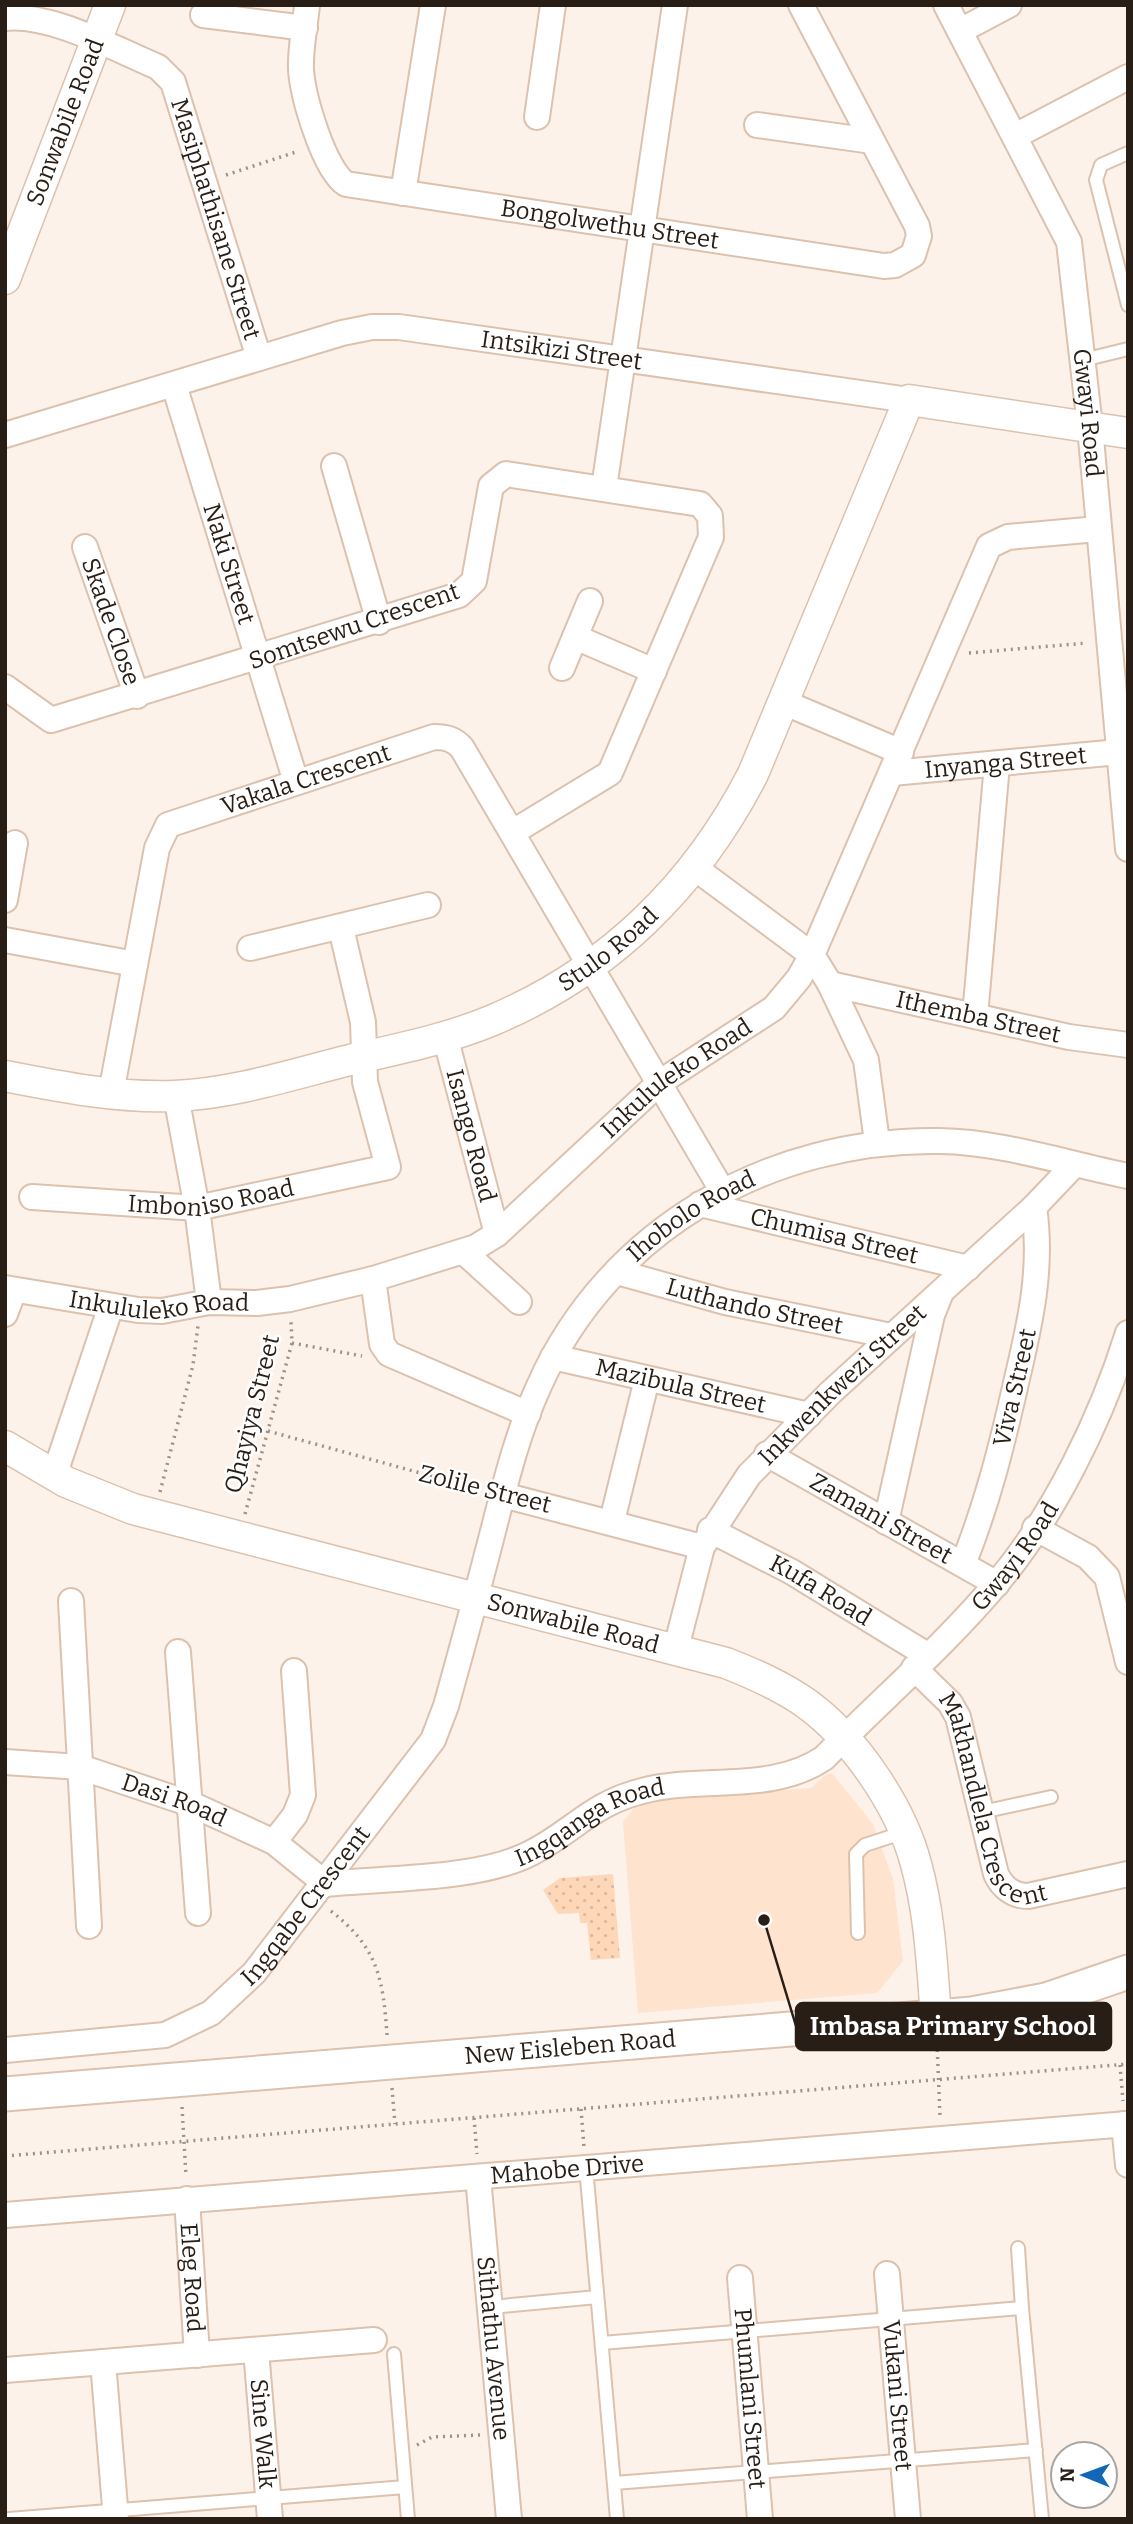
<svg xmlns="http://www.w3.org/2000/svg" width="1133" height="2524" viewBox="0 0 1133 2524" font-family="Bitter,serif">
<style>
.built{fill:#fee3ce}
.grass{fill:url(#grass-dots)}
.lines{fill:none;stroke-linecap:round;stroke-linejoin:round}
.service-casing{stroke:#dcc2ae;stroke-width:16}
.minor-casing{stroke:#dcc2ae;stroke-width:28}
.tertiary-casing{stroke:#dcc2ae;stroke-width:33}
.secondary-casing{stroke:#dcc2ae;stroke-width:37}
.path{stroke:#9d928a;stroke-width:3.5;stroke-dasharray:2 5;stroke-linecap:butt}
.service{stroke:#fff;stroke-width:12}
.minor{stroke:#fff;stroke-width:24}
.tertiary{stroke:#fff;stroke-width:30}
.secondary{stroke:#fff;stroke-width:33}
.labels{text-anchor:middle;dominant-baseline:central;stroke-width:5;stroke-linejoin:round;paint-order:stroke}
.street-label{font-size:24px;fill:#281e16;stroke:#fff}
.leader{fill:none;stroke:#281e16;stroke-width:2.5}
.callout-dot{fill:#281e16;stroke:#fff;stroke-width:2.5}
.callout{fill:#281e16;stroke:#281e16;stroke-width:2.5}
.callout-label{font-size:26px;text-anchor:middle;font-weight:bold;fill:#fff}
</style>
<defs>
<pattern id="grass-dots" width="8" height="8" patternUnits="userSpaceOnUse" patternTransform="scale(1.75)"><rect width="8" height="8" fill="#fed7b9"/><path d="M2 2h.1M6 6h.1" fill="none" stroke="#dab89e" stroke-width="1.8" stroke-linecap="round"/></pattern>
</defs>
<rect width="100%" height="100%" fill="#fdf2e9"/>
<path class="built" d="M827 1774H833L873 1824 893 1879 903 1961 877 1993 638 2013 623 1822 640 1801 811 1788Z"/>
<path class="grass" d="M613 1874 620 1958 591 1960 587 1923H580L579 1913 558 1914 543 1890 560 1878Z"/>
<g class="lines">
<g class="service-casing">
<path id="service" d="M1128 153 1101 165 1096 180 1128 305
M1083 360 1128 349
M982 1812 1051 1797
M858 1933 856 1854 865 1845 905 1832
M586 2167 617 2519
M491 2307 597 2297
M1022 2308 1042 2519
M602 2343 1022 2308 1018 2248
M394 2354 408 2519
M614 2483 1036 2450
M9 2519 405 2487"/>
</g>
<g class="minor-casing">
<g id="minor">
<path id="s1" d="M307 5C305 26 300 49 301 70 303 97 324 170 346 184L884 266 895 265 913 255 919 236 917 226 801 5"/>
<path id="s2" d="M946 5 1069 242 1090 427 1128 849"/>
<path d="M203 15 305 28"/>
<path id="s3" d="M5 18C51 13 115 49 158 67L173 82 259 358"/>
<path d="M960 31 1009 5"/>
<path d="M537 117 553 5"/>
<path d="M757 125 872 141"/>
<path d="M1015 136 1128 77"/>
<path d="M403 193 433 5"/>
<path id="s4" d="M174 385 296 782"/>
<path id="s5" d="M5 435 342 333 372 327H399L909 400"/>
<path d="M334 466 379 622"/>
<path d="M604 488 675 5"/>
<path id="s6" d="M85 547 137 696"/>
<path d="M575 637 654 671"/>
<path d="M562 668 590 601"/>
<path d="M5 687 51 720 459 595 474 581 491 486 506 474 700 504 710 516 711 537 610 773 513 832"/>
<path d="M783 702 901 752"/>
<path id="s7" d="M892 773 1119 752"/>
<path d="M695 868 812 955 830 984 866 1060 877 1142"/>
<path d="M5 900 15 843"/>
<path d="M5 940 135 964"/>
<path d="M250 948 428 905"/>
<path id="s8" d="M830 984 1069 1037 1128 1045"/>
<path d="M975 1016 997 764"/>
<path id="s9" d="M445 1036 497 1234"/>
<path id="s10" d="M111 1093 157 848 168 825 434 737C446 737 454 739 462 748L723 1192"/>
<path d="M176 1096 197 1208 209 1302"/>
<path id="s11" d="M32 1197 197 1208 388 1167 365 1082 363 1022 341 928"/>
<path id="s12" d="M700 1204 968 1268"/>
<path d="M464 1252 519 1302"/>
<path id="s13" d="M617 1272 725 1302 891 1336"/>
<path d="M373 1279 382 1344 389 1354 528 1414"/>
<path id="s14" d="M5 1288 138 1310 162 1311 209 1302 257 1303 290 1299 373 1279 476 1247 497 1234 659 1083 774 1008 799 978 812 955 989 546 1008 537 1098 529"/>
<path d="M5 1314 14 1290"/>
<path id="s15" d="M553 1357 809 1415"/>
<path id="s16" d="M767 1454 997 1584"/>
<path d="M54 1476 111 1306"/>
<path d="M503 1495 702 1547"/>
<path d="M612 1521 647 1379"/>
<path d="M886 1522 932 1315 940 1295"/>
<path d="M1035 1528 1088 1557 1107 1577 1128 1662"/>
<path id="s17" d="M710 1530 792 1572 927 1655"/>
<path id="s18" d="M963 1564C987 1505 1002 1445 1016 1383 1030 1324 1043 1268 1034 1207"/>
<path d="M71 1601 89 1926"/>
<path id="s19" d="M676 1648 702 1547 749 1475 830 1393 1034 1207 1074 1165"/>
<path d="M178 1652 198 1913"/>
<path id="s20" d="M914 1668 950 1703 958 1717 996 1874C1002 1887 1013 1896 1028 1896L1128 1874"/>
<path id="s21" d="M5 1762 80 1767 191 1804 274 1842 326 1884C386 1878 479 1880 531 1853 574 1831 591 1804 642 1791 701 1775 771 1794 824 1758 881 1700 945 1645 997 1583 1054 1516 1102 1417 1128 1333"/>
<path d="M274 1842 295 1815 303 1795 294 1671"/>
<path id="s22" d="M5 2050 165 2035 211 2013 254 1973 433 1740 446 1706C461 1652 476 1597 490 1543 504 1489 516 1436 539 1386 609 1228 772 1138 940 1141 1003 1142 1067 1164 1128 1176"/>
<path d="M1124 2124 1128 2165"/>
<path id="s23" d="M478 2177 509 2519"/>
<path id="s24" d="M187 2199 197 2355"/>
<path id="s25" d="M5 2215 1128 2124"/>
<path id="s26" d="M887 2274 908 2519"/>
<path id="s27" d="M740 2278 760 2519"/>
<path id="s28" d="M256 2350 270 2519"/>
<path d="M103 2362 116 2519"/>
<path d="M5 2370 374 2340"/>
</g>
</g>
<g class="tertiary-casing">
<g id="tertiary">
<path id="s29" d="M5 279 110 5"/>
<path id="s30" d="M5 1076C61 1087 117 1098 174 1096 233 1094 293 1074 350 1060 398 1049 448 1039 493 1020 609 971 696 885 753 774L909 400 1128 433"/>
<path id="s31" d="M5 1446 66 1482 133 1509 726 1663C754 1674 782 1686 807 1704 855 1739 901 1807 916 1864 930 1914 932 1966 936 2017"/>
</g>
</g>
<g class="secondary-casing">
<g id="secondary">
<path id="s32" d="M5 2094 972 2014 1046 2000 1128 1972"/>
</g>
</g>
<path class="path" d="M226 175 299 151
M969 653 1087 643
M292 1343 362 1356
M268 1431 482 1490
M160 1492 193 1365 198 1326
M245 1514 292 1343 291 1321
M331 1911C378 1948 383 1978 387 2035
M937 2043 940 2116
M1120 2065 1123 2101
M392 2088 395 2124
M182 2107 186 2176
M581 2109 584 2147
M474 2118 477 2154
M5 2156 1128 2064
M417 2445 432 2437 480 2435"/>
<use href="#service" class="service"/>
<use href="#minor" class="minor"/>
<use href="#tertiary" class="tertiary"/>
<use href="#secondary" class="secondary"/>
</g>
<g class="labels">
<g class="street-label">
<text stroke="none"><textPath href="#s29" startOffset="168">Sonwabile Road</textPath></text>
<text stroke="none"><textPath href="#s3" startOffset="327">Masiphathisane Street</textPath></text>
<text stroke="none"><textPath href="#s1" startOffset="457">Bongolwethu Street</textPath></text>
<text stroke="none"><textPath href="#s5" startOffset="574">Intsikizi Street</textPath></text>
<text stroke="none"><textPath href="#s2" startOffset="439">Gwayi Road</textPath></text>
<text stroke="none"><textPath href="#s4" startOffset="187">Naki Street</textPath></text>
<text stroke="none"><textPath href="#s6" startOffset="79">Skade Close</textPath></text>
<text transform="translate(354 626) rotate(-19)">Somtsewu Crescent</text>
<text stroke="none"><textPath href="#s7" startOffset="114">Inyanga Street</textPath></text>
<text stroke="none"><textPath href="#s10" startOffset="420">Vakala Crescent</textPath></text>
<text stroke="none"><textPath href="#s30" startOffset="635">Stulo Road</textPath></text>
<text stroke="none"><textPath href="#s8" startOffset="152">Ithemba Street</textPath></text>
<text stroke="none"><textPath href="#s14" startOffset="744">Inkululeko Road</textPath></text>
<text stroke="none"><textPath href="#s9" startOffset="103">Isango Road</textPath></text>
<text stroke="none"><textPath href="#s11" startOffset="180">Imboniso Road</textPath></text>
<text stroke="none"><textPath href="#s22" startOffset="1167">Ihobolo Road</textPath></text>
<text stroke="none"><textPath href="#s12" startOffset="138">Chumisa Street</textPath></text>
<text stroke="none"><textPath href="#s14" startOffset="156">Inkululeko Road</textPath></text>
<text stroke="none"><textPath href="#s13" startOffset="142">Luthando Street</textPath></text>
<text stroke="none"><textPath href="#s15" startOffset="131">Mazibula Street</textPath></text>
<text stroke="none"><textPath href="#s19" startOffset="320">Inkwenkwezi Street</textPath></text>
<text stroke="none"><textPath href="#s18" startOffset="184">Viva Street</textPath></text>
<text transform="translate(252 1414) rotate(-76)">Qhayiya Street</text>
<text transform="translate(485 1489) rotate(14)">Zolile Street</text>
<text stroke="none"><textPath href="#s16" startOffset="131">Zamani Street</textPath></text>
<text stroke="none"><textPath href="#s21" startOffset="1152">Gwayi Road</textPath></text>
<text stroke="none"><textPath href="#s17" startOffset="126">Kufa Road</textPath></text>
<text stroke="none"><textPath href="#s31" startOffset="598">Sonwabile Road</textPath></text>
<text stroke="none"><textPath href="#s20" startOffset="164">Makhandlela Crescent</textPath></text>
<text stroke="none"><textPath href="#s21" startOffset="175">Dasi Road</textPath></text>
<text stroke="none"><textPath href="#s21" startOffset="626">Ingqanga Road</textPath></text>
<text stroke="none"><textPath href="#s22" startOffset="355">Ingqabe Crescent</textPath></text>
<text stroke="none"><textPath href="#s32" startOffset="567">New Eisleben Road</textPath></text>
<text stroke="none"><textPath href="#s25" startOffset="564">Mahobe Drive</textPath></text>
<text stroke="none"><textPath href="#s24" startOffset="79">Eleg Road</textPath></text>
<text stroke="none"><textPath href="#s23" startOffset="172">Sithathu Avenue</textPath></text>
<text stroke="none"><textPath href="#s26" startOffset="122">Vukani Street</textPath></text>
<text stroke="none"><textPath href="#s27" startOffset="121">Phumlani Street</textPath></text>
<text stroke="none"><textPath href="#s28" startOffset="84">Sine Walk</textPath></text>
</g>
</g>
<path class="leader" d="M764 1920L796 2026"/>
<circle class="callout-dot" cx="764" cy="1920" r="7"/>
<rect class="callout" x="796" y="2003" width="315" height="47" rx="7"/>
<g class="callout-label">
<text x="953" y="2035">Imbasa Primary School</text>
</g>
<rect width="1133" height="2524" fill="none" stroke="#281e16" stroke-width="14"/>
<g transform="translate(1084 2475) rotate(271)"><circle r="33" fill="#ffffff" stroke="#a9a5a2" stroke-width="2"/>
<path d="M0-5L12 26L0 18L-12 26Z" fill="#1268b6"/>
<text y="-10" font-size="19" font-weight="bold" text-anchor="middle" fill="#281e16">N</text>
</g>
</svg>
